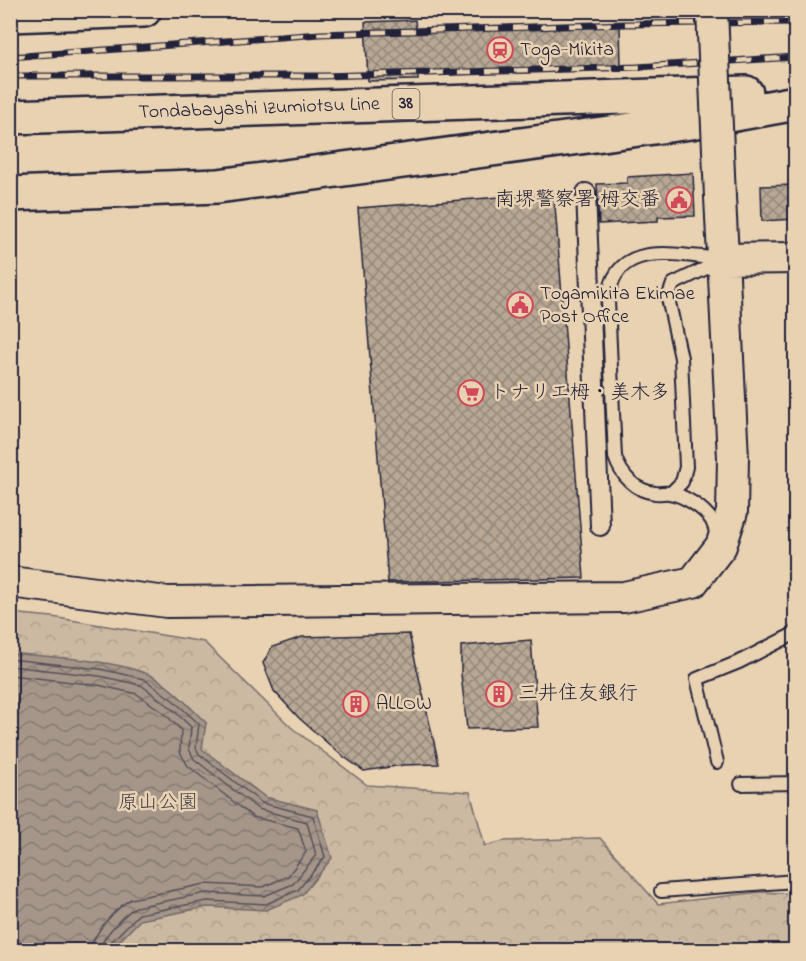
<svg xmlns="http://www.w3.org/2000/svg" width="806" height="961" viewBox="0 0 806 961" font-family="'Indie Flower','Klee One',sans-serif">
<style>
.forest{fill:url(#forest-crowns);stroke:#776e6e;stroke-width:1.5}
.water{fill:url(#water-waves);stroke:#71686a;stroke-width:1.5}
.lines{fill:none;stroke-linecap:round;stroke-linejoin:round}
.shore{stroke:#56505a;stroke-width:1.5}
.building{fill:url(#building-cross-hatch);stroke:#22223b;stroke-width:1.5}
.service-casing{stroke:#22223b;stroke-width:16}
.pedestrian-casing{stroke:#22223b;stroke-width:22}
.tertiary-casing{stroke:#22223b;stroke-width:34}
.primary-casing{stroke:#22223b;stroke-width:38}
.service{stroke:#e9d2b2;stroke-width:12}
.pedestrian{stroke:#e9d2b2;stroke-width:18}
.tertiary{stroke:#e9d2b2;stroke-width:30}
.primary{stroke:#e9d2b2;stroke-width:33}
.rail-casing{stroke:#22223b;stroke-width:7}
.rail{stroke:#e9d2b2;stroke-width:4.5;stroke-dasharray:14;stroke-linecap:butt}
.tertiary-bridge-casing{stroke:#22223b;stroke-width:34;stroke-linecap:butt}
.tertiary-bridge{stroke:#e9d2b2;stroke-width:30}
.labels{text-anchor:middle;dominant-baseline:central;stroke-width:5;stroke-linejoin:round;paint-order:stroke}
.shield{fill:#e9d2b2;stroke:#5e575f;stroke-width:1.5}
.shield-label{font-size:18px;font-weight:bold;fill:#22223b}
.poi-label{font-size:20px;fill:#22223b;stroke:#e9d2b2;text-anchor:start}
.street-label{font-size:20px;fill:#22223b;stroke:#e9d2b2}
.park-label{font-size:20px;fill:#44404f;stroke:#e9d2b2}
</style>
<defs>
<pattern id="forest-crowns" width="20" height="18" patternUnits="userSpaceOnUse" patternTransform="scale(1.5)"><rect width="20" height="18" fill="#ccb9a1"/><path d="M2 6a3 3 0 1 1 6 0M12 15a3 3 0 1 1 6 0" fill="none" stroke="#af9f8c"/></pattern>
<pattern id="water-waves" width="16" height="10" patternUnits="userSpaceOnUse" patternTransform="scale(1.5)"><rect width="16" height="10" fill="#a59689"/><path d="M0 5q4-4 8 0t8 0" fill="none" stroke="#867a71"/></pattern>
<pattern id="building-cross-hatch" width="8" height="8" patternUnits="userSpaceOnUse" patternTransform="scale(1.5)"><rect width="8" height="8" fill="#b7a794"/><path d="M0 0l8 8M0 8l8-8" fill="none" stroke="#94887a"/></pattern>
</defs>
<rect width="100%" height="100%" fill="#e9d2b2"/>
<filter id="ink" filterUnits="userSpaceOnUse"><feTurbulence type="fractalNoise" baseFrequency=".0167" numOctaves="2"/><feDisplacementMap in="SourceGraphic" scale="12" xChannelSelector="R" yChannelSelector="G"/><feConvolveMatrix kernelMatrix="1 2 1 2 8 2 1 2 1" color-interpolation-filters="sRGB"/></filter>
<g filter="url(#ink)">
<path class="forest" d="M10 613 52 617 204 642 292 728 367 785 470 792 485 846 504 841 600 838 658 904 761 892 795 894V950H11Z"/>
<path class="water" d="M11 653C54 658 103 658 145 673 164 679 191 708 206 723L202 749 265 797 317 810 332 858 302 895 266 910 207 907 140 920 111 950H11Z"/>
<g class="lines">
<path class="shore" d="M10 659 100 669 144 679 174 701 199 724 196 748 199 754 262 803 313 816 325 857 298 890 266 904 207 901 139 914 109 944 107 950
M10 666 99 676 141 685 169 706 191 727 189 749 194 759 258 809 307 822 316 855 293 884 264 896 206 893 136 907C125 913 101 938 100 950
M10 675 98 685 137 694 164 713 181 730 180 752 188 766 253 817 298 828 306 852 288 876 263 887 205 884 131 899C117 907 92 934 91 950"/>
</g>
<path class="building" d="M415 20 416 30 620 23 621 66 418 73V80L368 81 365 22Z
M693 173 695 216 658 217V221L599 224 597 184 627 183V177Z
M795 185V219L762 221 761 186Z
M554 193 584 578 388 582 358 208Z
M409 634 439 764 403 765 364 771 340 754 299 718 274 691 263 663 272 647 302 637Z
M531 640 538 727 467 729 461 674V646Z"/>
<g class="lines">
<g class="service-casing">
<path id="service" d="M671 493 682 482 686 467 681 358 668 298 673 284 723 260
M718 539C716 533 715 527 712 521 705 509 684 495 669 493 665 492 660 494 655 493 635 491 621 475 615 457L608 301C614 237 676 256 722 259
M717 762 697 679 739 662 792 635 796 631
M741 784 796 783
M661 891 796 881"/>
</g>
<g class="pedestrian-casing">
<path id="pedestrian" d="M586 193 600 526"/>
</g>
<g class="tertiary-casing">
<path id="tertiary" d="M724 259 796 258
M10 582 167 602 624 597 693 582 721 546 732 512 733 458 720 197"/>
</g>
<g class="primary-casing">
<path id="primary" d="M10 15 144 10
M10 117 746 93
M10 194 218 186 691 122 796 103"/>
</g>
<use href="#service" class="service"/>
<use href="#pedestrian" class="pedestrian"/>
<use href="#tertiary" class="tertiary"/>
<use href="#primary" class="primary"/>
<g class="rail-casing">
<path id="rail" d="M10 57 320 34 625 24 796 22
M10 76H322L637 67 796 57"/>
</g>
<use href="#rail" class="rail"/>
<g class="tertiary-bridge-casing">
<path id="tertiary-bridge" d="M712 10 720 197"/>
</g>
<use href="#tertiary-bridge" class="tertiary-bridge"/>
</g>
</g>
<defs>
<g id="station-ring" transform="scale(1.35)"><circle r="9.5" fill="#e9d2b2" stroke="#d1495b" stroke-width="1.5"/><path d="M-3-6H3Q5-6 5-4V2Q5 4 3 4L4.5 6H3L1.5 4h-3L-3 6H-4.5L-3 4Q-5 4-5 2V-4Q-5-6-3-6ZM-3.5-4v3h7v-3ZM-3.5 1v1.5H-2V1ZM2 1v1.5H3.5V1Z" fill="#d1495b"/></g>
<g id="civic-ring" transform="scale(1.35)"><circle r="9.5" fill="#e9d2b2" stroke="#d1495b" stroke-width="1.5"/><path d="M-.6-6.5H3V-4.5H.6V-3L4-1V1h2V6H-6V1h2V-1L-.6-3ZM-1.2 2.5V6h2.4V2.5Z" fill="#d1495b"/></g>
<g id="supermarket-ring" transform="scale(1.35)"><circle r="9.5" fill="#e9d2b2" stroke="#d1495b" stroke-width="1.5"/><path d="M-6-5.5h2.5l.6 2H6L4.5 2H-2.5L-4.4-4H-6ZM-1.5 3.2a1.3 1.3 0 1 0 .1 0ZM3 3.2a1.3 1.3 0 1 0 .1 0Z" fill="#d1495b"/></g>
<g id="building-ring" transform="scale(1.35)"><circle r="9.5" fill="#e9d2b2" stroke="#d1495b" stroke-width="1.5"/><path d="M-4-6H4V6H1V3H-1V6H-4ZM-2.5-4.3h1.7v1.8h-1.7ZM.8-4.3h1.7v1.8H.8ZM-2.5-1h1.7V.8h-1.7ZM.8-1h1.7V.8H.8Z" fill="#d1495b"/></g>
</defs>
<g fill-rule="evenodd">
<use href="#station-ring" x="500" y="50"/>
<use href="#civic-ring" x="679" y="200"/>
<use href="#civic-ring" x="520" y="305"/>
<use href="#supermarket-ring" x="471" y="393"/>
<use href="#building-ring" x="499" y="694"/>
<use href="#building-ring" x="356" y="704"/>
</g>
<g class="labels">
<rect class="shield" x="392.5" y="89" width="27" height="30" rx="4.5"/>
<g class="shield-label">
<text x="406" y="104">38</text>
</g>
<g class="poi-label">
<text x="520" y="50">Toga-Mikita</text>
<text x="660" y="200" text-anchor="end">南堺警察署 栂交番</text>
<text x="540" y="294">Togamikita Ekimae<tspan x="540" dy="23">Post Office</tspan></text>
<text x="490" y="393">トナリエ栂・美木多</text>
<text x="518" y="694">三井住友銀行</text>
<text x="376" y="704">ALLOW</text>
</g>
<g class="street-label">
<text transform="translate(259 109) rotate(-2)">Tondabayashi Izumiotsu Line</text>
</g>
<g class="park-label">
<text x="158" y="803">原山公園</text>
</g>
</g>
<rect width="806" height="961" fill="none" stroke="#e9d2b2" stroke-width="36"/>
<rect x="18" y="18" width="770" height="925" fill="none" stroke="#22223b" stroke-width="2" filter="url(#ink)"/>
</svg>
